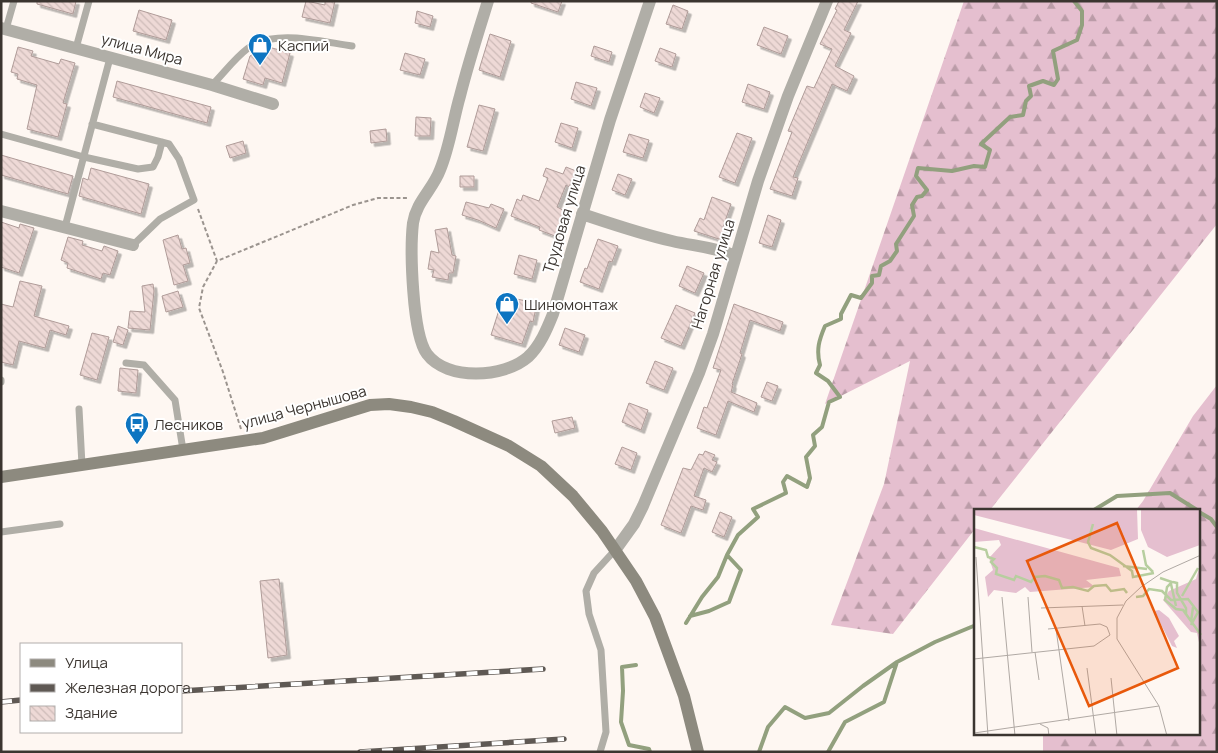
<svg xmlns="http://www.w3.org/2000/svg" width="1218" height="753" viewBox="0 0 1218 753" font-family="Manrope,sans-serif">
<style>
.forest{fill:url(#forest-firs)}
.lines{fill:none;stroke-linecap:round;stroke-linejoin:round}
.stream{stroke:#92a07e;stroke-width:4}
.building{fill:url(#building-back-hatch);stroke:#af9b98;filter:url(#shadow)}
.path{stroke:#9b948f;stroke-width:2;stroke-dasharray:4 2.5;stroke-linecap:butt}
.lane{stroke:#b0aea7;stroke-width:7}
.street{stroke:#b0aea7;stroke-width:12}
.secondary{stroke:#8d8a7f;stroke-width:12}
.rail-casing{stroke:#5f5954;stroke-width:5.5}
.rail{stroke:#fff;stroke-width:4;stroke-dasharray:11;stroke-linecap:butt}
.labels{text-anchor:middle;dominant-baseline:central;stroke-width:4;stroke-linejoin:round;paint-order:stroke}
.poi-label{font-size:15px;fill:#3b3530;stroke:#fff;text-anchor:start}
.street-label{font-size:15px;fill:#3b3530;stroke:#fff}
.inset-river{fill:none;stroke:#b7ce9f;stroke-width:2.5}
.inset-road{fill:none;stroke:#b0a9a4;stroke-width:1}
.view{fill:#e8590c;fill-opacity:0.15;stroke:#e8590c;stroke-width:2.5}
.inset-edge{fill:none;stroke:#3b3530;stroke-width:2.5}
</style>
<defs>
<pattern id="forest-firs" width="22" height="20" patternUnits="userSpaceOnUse" patternTransform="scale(1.25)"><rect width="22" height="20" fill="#e5bfcf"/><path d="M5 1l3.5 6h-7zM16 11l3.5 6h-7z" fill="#bb9ca8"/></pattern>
<pattern id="building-back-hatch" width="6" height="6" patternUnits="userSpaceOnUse" patternTransform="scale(1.25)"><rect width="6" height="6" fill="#eed9d6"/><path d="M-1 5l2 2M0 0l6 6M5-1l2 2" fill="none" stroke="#cdbbb8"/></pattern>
<filter id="shadow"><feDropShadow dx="3.5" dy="3.5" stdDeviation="0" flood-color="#0004"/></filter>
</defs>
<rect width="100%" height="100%" fill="#fef7f2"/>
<path class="forest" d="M964 1H1217V224L990 510H976L975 529 893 634 831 625 884 484 910 361 825 404Z
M1217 385V752H1043V734H1199V510H1136L1143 501 1193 416Z"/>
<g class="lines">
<path class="stream" d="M1094 510 1117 496 1170 493 1197 510
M1199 512 1211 519 1217 527
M690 616 709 611 729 602 741 570 727 555 738 535 758 517 753 509 786 493 783 482 787 476 807 487 810 478 806 457 815 446 813 435 822 427 829 402 840 397 828 381 816 373 820 365C816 350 819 340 825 326L841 319V314L851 295 861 298 872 283V276L879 275 881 266 890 261 897 251 896 244 914 216 912 205 917 197 922 196 927 190 916 176 918 168 952 171 974 166 985 167 990 150 981 144 1010 117 1023 115 1026 101 1031 96 1029 86 1043 81 1054 85 1058 79 1053 51 1077 40 1082 25V11L1074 1
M686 623 702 597 718 577 727 555
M636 665 622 667 623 691 621 722 629 745 649 749 650 752
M759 752 768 727 785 707 805 718 829 713 863 686 897 662 935 642 976 625
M828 752 845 722 884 702 897 662"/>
</g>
<path class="building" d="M37 1H76L73 14 37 4Z
M306 1 325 5V1H335L330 23 302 17Z
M531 1H562L558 12 531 3Z
M839 1H858L844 30 851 33 835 66 854 76 847 91 832 84 793 177 798 178 792 196 770 189 792 132 788 131 807 86 814 88 832 49 820 44 837 10 835 9Z
M673 5 688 11 682 29 666 24Z
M139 10 172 20 166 40 133 31Z
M417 11 433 16 430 27 415 23Z
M764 27 788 36 781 54 757 45Z
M490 34 511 41 500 77 479 70Z
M265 46 290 53 282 83 265 78 263 85 243 79 250 56Z
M594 46 612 52 609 62 591 56Z
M18 47 33 51 31 56 59 64 61 59 75 63 63 103 67 104 58 137 27 129 37 85 17 79 18 74 11 72Z
M660 48 676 54 672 67 655 61Z
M405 53 425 59 420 75 400 70Z
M117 81 211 107 207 123 113 97Z
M576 82 597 88 591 106 571 99Z
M748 84 770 92 764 109 742 102Z
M645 93 660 98 654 113 640 107Z
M479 105 495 109 483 151 467 147Z
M416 117 431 118 430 136H415Z
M561 123 578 128 572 148 555 142Z
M386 129 387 141 371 143 370 131Z
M737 133 752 138 735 183 719 177Z
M629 134 649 140 643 158 623 152Z
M243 141 246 153 230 158 226 146Z
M1 155 73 176 68 194 1 175Z
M566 167 576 171 569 187 566 185 557 207 565 211 555 236 539 230 540 227 511 216 517 199 521 201 523 195 539 201 548 178 543 176 546 168 563 174Z
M91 168 149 184 141 214 79 196 83 178 88 180Z
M618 174 632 179 625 195 612 190Z
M460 176H474V187H460Z
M712 197 731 204 723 227 726 228 722 240 694 231 700 218 704 220Z
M466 202 489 208 491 204 504 209 496 228 478 220 462 215Z
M768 215 781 220 772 247 759 243Z
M1 222 19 228 20 224 34 228 19 273 1 267Z
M447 228 452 255 456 256 453 273H449L448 280 432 277 434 270 428 269 431 251 439 253 435 230Z
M178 235 182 249 186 248 190 263 183 265 188 281 174 285 163 240Z
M68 237 83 241 82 245 102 251 104 246 118 251 110 275 103 273 101 279 67 268 68 263 61 260Z
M598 239 618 246 612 262 609 261 599 289 580 282 585 268 587 269Z
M519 255 537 260 532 279 514 274Z
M687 266 704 273 695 293 679 286Z
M20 281 42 286 34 316 69 326 66 335 50 330 45 348 19 341 13 365 1 362V304L13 307Z
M153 284 154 291 150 330 128 328 130 311 145 312 142 286Z
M178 291 183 307 166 312 162 296Z
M506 297 537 303 533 322 530 321 522 344 491 335 499 310 504 311Z
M734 304 783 322 780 331 750 320 740 353 742 354 732 384 733 385 731 392 757 403 754 412 728 401 716 435 697 428 704 407 707 408 721 370 713 368Z
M676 305 695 313 681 346 661 338Z
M118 326 128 330 123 345 113 342Z
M565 328 585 335 579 352 559 345Z
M92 333 109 337 97 380 80 375Z
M655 361 673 368 664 390 646 383Z
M120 368 138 370 136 393 118 391Z
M767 382 778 386 772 401 761 397Z
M629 403 648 410 641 430 622 422Z
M572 417 575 428 555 433 552 421Z
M622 447 637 453 631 470 615 464Z
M705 451 715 455 712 460 717 462 712 472 704 468 694 496 706 500 703 510 691 506 681 533 661 525 683 468 691 470 699 454 703 455Z
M720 512 732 517 724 537 712 532Z
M279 579 287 655 268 658 260 581Z"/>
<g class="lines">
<path class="path" d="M198 209 217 261
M241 429 223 372 199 308 203 287 217 261 353 205 378 198H409"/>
<path class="lane" d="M6 29 14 1
M76 48 89 1
M212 85C224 73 234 59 247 49 273 28 322 42 352 46
M92 124 169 144 179 159 194 200 160 219 133 245
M1 134 84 157 138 169 153 167 158 157 162 142
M65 227 110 58
M126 363 144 365 175 400 183 450
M1 380V382
M79 409 82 465
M1 532 60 524
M600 752 606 732 601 650 589 614 586 591 594 573 616 549"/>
<path class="street" d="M488 1C478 33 468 64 460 96 453 120 450 146 440 170 433 189 416 202 413 223 410 249 412 334 427 354 447 381 504 378 528 357 540 346 547 329 553 314L610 120 650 1
M1 28 212 85 273 104
M1 211 133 245
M582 214C612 224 641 234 672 241 693 246 715 247 736 256
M616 549 634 524 643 506 699 373 713 334 758 181 788 96 827 1"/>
<path class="secondary" d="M1 477 263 438 370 405 389 404 411 407 432 412 454 421 509 446 541 466 573 496 602 531 636 581 655 617 684 696 698 752"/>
<g class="rail-casing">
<path id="rail" d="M181 691 543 669
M1 702 21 700
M360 752 564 739"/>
</g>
<use href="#rail" class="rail"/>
</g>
<defs>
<g id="shop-pin" transform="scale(1.25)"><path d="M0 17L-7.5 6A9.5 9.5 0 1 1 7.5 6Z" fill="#0e75c1" stroke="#fff"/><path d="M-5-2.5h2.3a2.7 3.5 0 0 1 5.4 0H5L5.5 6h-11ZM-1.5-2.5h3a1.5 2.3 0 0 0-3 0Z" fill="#fff"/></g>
<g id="bus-pin" transform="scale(1.25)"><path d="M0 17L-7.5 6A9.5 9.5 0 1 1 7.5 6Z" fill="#0e75c1" stroke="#fff"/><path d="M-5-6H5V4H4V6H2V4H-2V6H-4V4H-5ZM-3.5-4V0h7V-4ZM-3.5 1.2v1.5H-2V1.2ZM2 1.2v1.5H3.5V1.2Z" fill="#fff"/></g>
</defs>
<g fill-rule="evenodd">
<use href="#shop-pin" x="260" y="45"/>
<use href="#shop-pin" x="507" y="304"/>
<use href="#bus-pin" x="137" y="424"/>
</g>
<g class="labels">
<g class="poi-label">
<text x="278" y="45">Каспий</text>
<text x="524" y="304">Шиномонтаж</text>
<text x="154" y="424">Лесников</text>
</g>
<g class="street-label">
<text transform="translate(142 49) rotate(15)">улица Мира</text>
<text transform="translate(564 219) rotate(-73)">Трудовая улица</text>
<text transform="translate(713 274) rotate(-73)">Нагорная улица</text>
<text transform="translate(304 407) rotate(-15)">улица Чернышова</text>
</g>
</g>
<g transform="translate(974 509)">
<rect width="226" height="226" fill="#fef7f2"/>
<path d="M0 0H163L164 30 137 41 0 6ZM167 0H226V36L193 48 174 38 167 21ZM0 19 145 59 147 67 112 71 121 78 56 83 51 78 42 84 20 81 14 88 11 68 19 61 15 49 27 36 25 31 0 33ZM226 56V138L223 124 217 123 189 91 195 82 222 70Z" fill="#e5bfcf"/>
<path d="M185 101 195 109 205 127 200 132 203 139 198 137 180 102Z" fill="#e5bfcf"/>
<path class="inset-river" d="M119 15 114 33 117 39 136 46 158 62 159 68 180 64M0 38 12 41 14 48 20 50 17 53 23 59 22 65 40 71 42 67 57 73 61 68 71 67 85 71 88 79 99 78 114 82 120 77 132 76 137 82 150 80 153 84M169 41 172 56 179 63M149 57 173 60M186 69 198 73 193 78 191 91 202 100 209 101 227 126M199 73 203 74V84L212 99V106M197 75 202 97M208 87 224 59M162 88 169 87 175 80 188 82 197 91 214 90 224 103 217 116M217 113 219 98"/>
<path class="inset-road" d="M2 48 14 227M28 88 41 227M54 88 58 143M108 97 111 117M67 99 149 96M82 120 95 212M61 143 65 171M0 150 120 137 136 126 133 118 126 115 74 120M113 159 122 227M137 169 143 227M66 215 74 219 75 227M0 224 185 197M193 227 185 197 143 130V109L152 92 167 78 189 63 227 46"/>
<path class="view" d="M143 14 204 159 115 197 53 52Z"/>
<rect width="226" height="226" class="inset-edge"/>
</g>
<rect width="1218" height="753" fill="none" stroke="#3b3530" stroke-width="5"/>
<rect x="20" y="643" width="162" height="90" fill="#ffffff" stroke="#b1aeac"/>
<rect x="30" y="659" width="25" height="8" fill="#8d8a7f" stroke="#b1aeac"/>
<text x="65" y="668" font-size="15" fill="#3b3530">Улица</text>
<rect x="30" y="684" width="25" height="8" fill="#5f5954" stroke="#b1aeac"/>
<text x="65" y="693" font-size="15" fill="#3b3530">Железная дорога</text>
<rect x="30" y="706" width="25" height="15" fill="url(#building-back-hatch)" stroke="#b1aeac"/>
<text x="65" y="718" font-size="15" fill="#3b3530">Здание</text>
</svg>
